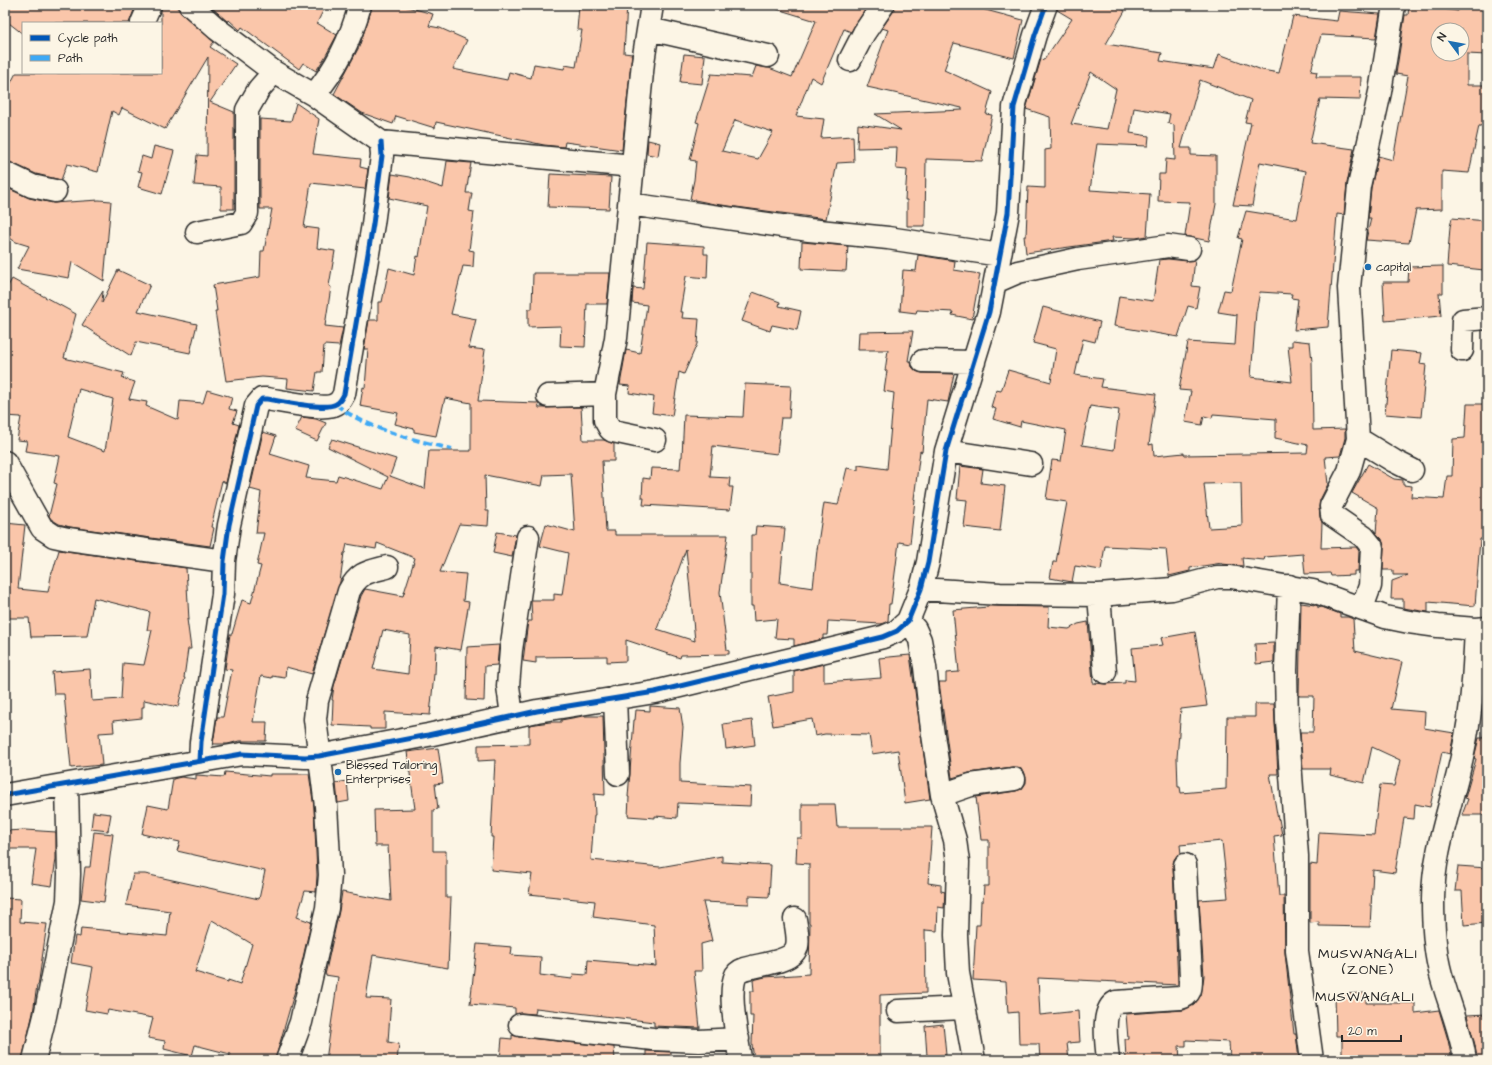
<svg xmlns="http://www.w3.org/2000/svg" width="1492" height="1065" viewBox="0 0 1492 1065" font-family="'Architects Daughter',sans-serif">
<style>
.building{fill:#fac6aa;stroke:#2b2b2b;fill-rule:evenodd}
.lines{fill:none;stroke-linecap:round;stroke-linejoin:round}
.minor-casing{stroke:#2b2b2b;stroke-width:25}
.minor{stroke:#fcf5e5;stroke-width:22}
.quiet{stroke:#3fa9f5;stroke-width:4;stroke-dasharray:8 4;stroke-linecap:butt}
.cycleway-casing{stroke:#fcf5e5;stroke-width:8}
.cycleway{stroke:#0057b8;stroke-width:5}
.poi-dot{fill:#1f6fb2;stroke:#fcf5e5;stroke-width:1.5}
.labels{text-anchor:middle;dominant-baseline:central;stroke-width:3.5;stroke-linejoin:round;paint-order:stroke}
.poi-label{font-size:12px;fill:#2b2b2b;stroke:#fcf5e5;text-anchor:start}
.quarter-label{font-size:14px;letter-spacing:1px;fill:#2b2b2b;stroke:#fcf5e5}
</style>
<rect width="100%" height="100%" fill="#fcf5e5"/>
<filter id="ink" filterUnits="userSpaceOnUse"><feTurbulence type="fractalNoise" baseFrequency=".025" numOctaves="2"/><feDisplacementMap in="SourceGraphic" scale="8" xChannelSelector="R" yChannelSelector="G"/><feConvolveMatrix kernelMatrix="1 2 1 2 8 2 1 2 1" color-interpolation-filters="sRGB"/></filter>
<g filter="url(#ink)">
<path class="building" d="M5 5H136L129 23H23V34L5 20Z
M162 5H178V9L182 14 214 42 210 47 236 64 210 102 234 112V209H221V187L194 185 197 155 207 156 208 57 165 129 122 108 119 115 112 111 98 172 67 164 61 180 36 174 10 162 5 161V94L16 73H161V11Z
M209 5H326L317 23 337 35 325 57 316 71 303 63 299 69 242 27 240 30 229 20 228 22Z
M373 5H400L433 14 429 26 440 28 467 40 453 69 507 80 509 72 531 78 534 64 564 69 565 65 576 67 582 30H577L579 6 591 7V5H627L624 53 632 54 622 150 565 142 564 147 544 145 436 122 435 128 396 116 393 124 362 113 334 94 359 47Z
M778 5H868L851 32 844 29 821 83 811 77 796 116 824 119 821 138 853 136 854 162 837 163 826 219 714 204 690 199 694 180 696 161 690 160 699 123 696 122 711 74 752 77 756 66 769 68 792 77 816 21 777 9ZM735 120 773 132 758 159 722 151Z
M895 5H967L1023 20 1014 58 954 43 944 70 992 92 986 114 992 115 982 161 926 159 925 226H907V200H905L907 170 896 169 897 147 857 148 858 124 901 130 875 114 962 110V108L867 87 888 30 882 28 893 12Z
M1058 5H1116L1125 11 1106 44 1162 53 1160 61 1214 69 1219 54 1262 70 1279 73 1293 16 1337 21 1339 11 1380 14 1376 38 1321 35 1311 71 1317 72 1316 77H1361L1360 100 1320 99 1310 143 1354 149 1347 183 1344 215 1337 214 1328 327 1294 330 1298 299 1291 298 1292 294 1260 292 1256 312 1251 377 1292 382 1288 346H1292V340L1310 342 1312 362 1313 430 1345 429V438L1340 456 1325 457 1328 484 1320 500 1319 507 1320 517 1322 523 1321 548 1356 547 1359 551 1358 571H1354V575L1331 576 1330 573 1305 574 1303 554 1265 557 1264 560 1242 558 1243 566 1222 564V563L1190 568V571L1169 576 1166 549 1105 546 1101 570 1075 566 1072 582 1050 578 1053 562H1056L1067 502 1046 499 1052 460 1061 461 1066 430 1021 421 1020 427 993 419 996 409 991 407 996 390 1001 391 1008 370 1051 382 1056 349 1033 343 1043 307 1100 322 1095 342 1083 339 1075 375 1103 379 1101 387 1156 394 1149 445 1153 444 1154 456 1184 453V455L1307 453 1308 445 1275 438V432H1276V419L1213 414 1212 418 1204 416 1202 425 1185 422 1191 391 1179 390 1188 342 1235 345 1237 315 1218 312 1224 290 1231 291 1242 239 1238 238 1246 211 1297 219 1306 171 1260 162 1252 206 1233 205 1251 123 1245 122 1251 100 1200 80 1181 148H1191V155L1216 156V204L1209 241 1185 236 1190 202 1158 201 1159 174H1165L1166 159 1175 160 1174 125 1168 123 1170 114 1134 108 1130 133 1149 136 1148 146 1097 144 1090 190 1150 194 1147 236 1136 238 1112 237 1113 241 1026 253 1024 236H1026L1028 187 1045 188V150L1051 149 1050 117 1026 109 1041 59 1044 60 1072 19 1057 10ZM1091 72 1116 89 1107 129 1071 124ZM1090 406 1119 410 1114 450 1082 445ZM1241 483 1242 526 1209 528 1204 484Z
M1409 5 1458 11 1459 5H1487V55L1467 54V85H1487V125L1479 126 1469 173 1442 171V209L1416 210 1409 243 1366 240 1371 218H1368L1371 188 1378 156 1393 160 1408 76 1396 74 1405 15H1408ZM1438 30H1462V54H1438Z
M684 54 705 56 702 84 680 82Z
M296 103 319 119 313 154 361 159 360 167 368 169 365 189 311 183 304 227 319 229 317 248 335 251 329 286 331 287 325 326 343 328 339 346 324 345 322 372H317L314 391 287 388 288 379 262 377 226 381 215 311H217L213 285 260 277 261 251H264L272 209H260V119L291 121Z
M648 140 660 143 658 156 647 154Z
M154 146 174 151 162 194 138 187 142 172 138 171 142 156 151 159Z
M447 161 471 163 466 193H472L469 211 474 212 469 250 474 251 473 267 463 266 451 314 476 319 469 348 485 350 478 401 538 403 539 408 581 407 583 440H604L614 444V461H602L606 531H615V535H728L720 592 727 650 729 651V654L681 655 680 658 626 640V661L607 662V656L536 657V663L523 661 528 621H532L531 600H554V594L562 595 568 553 540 546 546 524 575 532 571 474 544 475 542 486 485 475 486 511H489L488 526 459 524 440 572 466 574 463 601 469 602 461 650 436 646 435 674H434L430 715 385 712V729H370V727L332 725 333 700H332L334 686 361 596 365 589 403 596 415 558 377 543 376 549 347 544 345 553H344L340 582 312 674 286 667 285 678 272 676V678L261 676 253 722H267L266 741H239L228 744H213L217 717H223L232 670 225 669 230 634H232L242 600 251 603 261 566 257 565 264 533H256L261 492 250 489 263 432 276 436 270 454 309 466 306 478 336 481 338 475 383 489 388 477 328 447 332 439 396 459 390 476 425 489 429 451H471V403L445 398 436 436 414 432V429L395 424 398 413 360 406 363 387 365 388 368 349H364L369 320H378V302H382L389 268 414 275 417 256 419 257 427 206 389 198 392 174 410 177 443 188ZM686 549 695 641 657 629ZM383 630 410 635 408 674 373 669Z
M550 174 611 177 609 209 548 207Z
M5 187 29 198 53 203 99 200 111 201 104 281 72 262 69 278 17 269 29 246 16 242 5 235Z
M1452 218 1487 221V254L1484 270 1447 266 1450 227Z
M647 242 704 246V254H708L707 278 686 276 680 312H683L682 318 699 319 697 344 684 374 679 372 672 416 652 413 654 397 629 393 630 386 620 385 626 350 640 353 647 305 632 303 633 288 643 289Z
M802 242 848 246 846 271 801 269Z
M918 255 955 261 954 270 980 274 972 319 952 315 953 312 917 310 916 313 900 311 903 270 916 271Z
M1168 259 1187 261 1195 259 1192 286 1200 287 1196 308 1188 306 1178 337 1114 326 1119 296 1153 301 1159 260Z
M1443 266V293H1439L1441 316 1385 321 1383 282H1408L1409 267Z
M118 270 150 285 138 311 197 324 190 353 136 342 131 356 82 325 103 291 102 303Z
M533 273H610L607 304H587L585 347 560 346 561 326 528 327V309H532Z
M12 279 76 314 64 358 124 373 122 378 135 382 129 399 147 402 146 406 178 420 180 401 203 403 207 390 232 397 229 409 237 411 233 423 239 425 226 483 222 481 211 527 214 528 210 546 70 527 59 524 51 519 49 516 57 484 54 483 60 456 25 451 27 441 17 440 21 417 5 416V291ZM79 389 113 399 105 451 68 437Z
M753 292 780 302 779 306 801 311 797 330 772 325 770 331 742 321Z
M913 331 908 361H911L912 367 916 371 922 373 954 374 948 402 927 399 922 452 920 451 914 499 915 500 910 544 899 542 891 604H889L888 621 881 624 828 621 827 635H823V639L794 646V639L775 638 777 619 754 621 753 606H751V535H755L756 526 785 528 780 583 813 588 817 550 824 503 838 505 847 468 858 470V465L887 469 894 393 884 391 887 371H885L888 350H858L859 332Z
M1391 350 1422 353 1420 364 1426 365 1421 417 1385 414Z
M745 384 791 386 789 418H781L777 454 713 446 710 477 730 478 729 487H733L730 510 643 505 644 498H642L643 478 650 479 651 468 680 469 681 457H682L684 415 743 417Z
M1467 404H1485L1484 451H1487V539H1480L1475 606 1428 602V612L1403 608V599H1391L1392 581 1408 575H1393V570H1383L1384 547 1382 539 1376 533 1378 508 1352 493 1368 464 1394 479 1403 480V485L1412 486 1411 497 1444 499 1447 476H1452L1453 439 1465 438Z
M302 417 316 419 326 423 317 441 295 431Z
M960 466 983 469 981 483 1005 486 1000 531 964 527 967 500 957 499Z
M5 523 25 525 18 589 48 592 52 571H53L59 550 186 568 189 620 187 619 191 649H188L184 678H185L178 707 144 700V707H142V718L113 721 114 732 99 733 102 765 71 768 64 694H54L52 672 90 669 92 701 121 699 123 663 144 665 152 630H147L150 612 94 598 87 636 31 637 29 618H5Z
M497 532 516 535 512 557 493 553Z
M1301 603 1315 605 1318 606V608L1322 607 1340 614V617H1348L1353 619 1355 651 1402 662 1391 709 1425 712 1424 728 1454 733 1450 754 1442 752 1430 807 1415 804 1414 819 1404 818 1395 873 1373 870 1370 927 1319 926V922L1310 923V864L1317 865 1319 832 1374 835 1380 785 1394 786 1400 760 1372 747 1364 783 1330 775 1331 769H1303L1300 732H1313L1314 696H1299Z
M988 606 1049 607 1048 627 1069 629 1078 624 1088 622 1093 683 1106 684 1125 683V680L1135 681 1132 648 1163 645 1161 638 1195 632 1207 706 1181 709 1177 758 1178 787H1180L1181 793 1226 789 1227 717H1255V704H1274L1278 774H1270L1278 820 1279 819 1282 835 1274 836 1279 896H1284L1285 953 1294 1034H1296L1299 1060H1230L1229 1042 1186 1040V1046H1179L1180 1060H1126L1125 1039H1128L1126 1014 1184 1010 1194 1005 1201 995 1204 976 1199 900 1228 898 1222 841 1180 845 1181 854 1177 855 1174 860 1173 866 1178 985 1038 978 1040 1015 1078 1011 1080 1042 1067 1043 1069 1060H1040L1039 1044H1019L1018 1012 1008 1013 1006 982 973 980 976 925H980L981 901H983L984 886H989V840H981L976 797 1016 791 1022 789 1026 783V778L1024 771 1018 767H1012L969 773 952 778 939 682H946V673L959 672 953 610 988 607Z
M1274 643V662L1256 664 1255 644Z
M499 645 497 665 485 666 484 701 466 700 467 647Z
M910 655 930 799 905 803 898 750 872 754 869 735 825 734 815 736 812 719 773 726 768 697 794 692V671L824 664V682L881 678 879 658Z
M650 706 680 708 683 727 680 763V783L751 787 750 806 678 803 677 818 655 816V818L628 816 629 797H628L634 720H635L636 710 650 711Z
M583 716H603L605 795 594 794 595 815H594L591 860 660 867 722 856V862L771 865 769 897 749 896V904L703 902 712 941 701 944 702 971H694L700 1028 654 1026V1022L536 1008 535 1014 521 1013 515 1014V1008L470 1004 477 944 512 947 511 955 541 957 540 975 572 979 573 974 587 975 588 960 656 966 654 925 593 917 595 901 529 894 532 874 491 870 493 837H491L495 760 478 761V745L529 744V725L550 722H561V720Z
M752 720 755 745 726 749 723 724Z
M1484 734H1487V815H1462L1468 799 1465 798 1476 759 1474 758 1479 738H1483Z
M438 748 443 783 435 784 438 809 433 810V851H446V898H451L448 968 373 955 366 998 391 999 388 1042 399 1044 397 1060H326L338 977 325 975 339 911 342 892 391 901 388 846H375L374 810 415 809 407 752Z
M225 772 270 776V774H309L314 807 317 875 316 892 305 891 297 917 311 922 298 980 275 1060H229L230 1054 195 1045 192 1056 164 1049 165 1041 148 1038 153 1018 108 1010 107 1014 85 1010 93 967 71 963 75 936 80 937 81 928 167 936 170 911 126 905 133 874H145L259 899 265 871 177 851 180 842 142 834 148 805 168 809 173 779 181 777 196 779V775L224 777ZM212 920 252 944 240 984 228 980V982L195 972Z
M347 781 349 801 338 803 336 783Z
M802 804H835L837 827H932L928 883 941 885V891L945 892 944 908 938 907 937 931 925 930 926 993 880 995V1060H754L752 1044 753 1016H750V991H754L753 980 765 977 809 974 810 923H809V864L796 863 797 838H802Z
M93 812 111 814 108 831 91 829Z
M25 830 56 832V859L52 886 31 883 36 849H5V831Z
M94 832 113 834 104 902 81 899 85 867H90Z
M1458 866 1487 868V923L1464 925 1462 891H1455Z
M5 898 21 899 20 922 47 924 39 980 38 985H37L33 1013 22 1060H5Z
M1366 993V1003H1415V1013L1439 1010 1448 1040 1452 1060H1342V1036H1336L1335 994Z
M1487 1014V1060H1477L1475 1045 1467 1015Z
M943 1024 946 1055 927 1056 925 1026Z
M512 1035 519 1037 614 1047 615 1060H500L502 1038 512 1039Z
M646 1051 671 1052V1060H646Z"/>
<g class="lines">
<g class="minor-casing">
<path id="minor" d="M190 5 217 29 274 72 314 95 381 142 633 166
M652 5 643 62 616 338 605 394V420L610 429 613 431 655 440
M142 23 150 5
M649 29 768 56
M850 60 864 33 883 5
M314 95C337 68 351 39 360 5
M5 173 32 186 55 191
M629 204 809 230 888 238 1000 255
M197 232 241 223 247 213V110L259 89 274 72
M995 282 1018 272 1078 259 1168 246 1189 249
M1462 350 1463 320 1487 318
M923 361 974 362
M548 396 605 394
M1358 439 1394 461 1412 470
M946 451 1031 464
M5 462 42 528 54 536 68 539 224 561
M1289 586 1286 670 1287 721 1297 856V951L1312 1060
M921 589 1000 594 1099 595 1172 589 1217 577H1231L1313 591 1385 617 1409 622 1438 626 1476 629 1487 628
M1099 595 1105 672
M1362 608 1370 586 1372 547 1364 537 1332 515 1331 506 1349 471 1358 439 1349 288 1359 186 1380 92 1394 5
M908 621 915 629 920 640 925 667 931 721 942 795 955 840 958 862 956 935 958 973 974 1060
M615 698 618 774
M512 716 508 686 511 650 528 537
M200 761 201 742 219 621 223 594 224 561 229 525 256 406 262 399H267C281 401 325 411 336 404 340 402 342 398 344 394L373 224 382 156 381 142
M5 795 242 754 305 757 319 756 428 735 537 711 655 692 883 637 897 631 908 621 921 589 928 562 946 451 989 312 1008 213 1014 107 1035 35 1046 5
M942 795 971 785 1014 779
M898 1011 964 1008
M520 1025 653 1039 699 1041 738 1039
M34 1060 45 1016 68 901 69 874 67 785
M287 1060 301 1022 327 908 330 875 326 806 315 719 317 701 349 591C359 572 368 572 387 567
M740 1060C738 1038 727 993 736 975 739 970 746 968 752 967 764 964 794 961 797 946 799 938 796 927 795 919
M1108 1060C1107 1045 1100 1010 1116 1002L1180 998C1192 995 1191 986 1191 976L1185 865
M1465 1060C1461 1028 1446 998 1439 967 1434 945 1433 922 1433 900 1433 849 1453 802 1463 752 1472 712 1474 671 1476 629"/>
</g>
<use href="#minor" class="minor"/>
<path class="quiet" d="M336 404C362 428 418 441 452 449"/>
<g class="cycleway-casing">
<path id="cycleway" d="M200 761 201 742 219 621 223 594 224 561 229 525 256 406 262 399H267C281 401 325 411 336 404 340 402 342 398 344 394L373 224 382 156 381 142
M5 795 242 754 305 757 319 756 428 735 537 711 655 692 883 637 897 631 908 621 921 589 928 562 946 451 989 312 1008 213 1014 107 1035 35 1046 5"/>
</g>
<use href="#cycleway" class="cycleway"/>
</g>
</g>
<g class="poi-dot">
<circle cx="1368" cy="267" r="4"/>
<circle cx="338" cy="772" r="4"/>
</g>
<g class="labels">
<g class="poi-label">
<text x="1376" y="267">capital</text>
<text x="346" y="765">Blessed Tailoring<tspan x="346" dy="14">Enterprises</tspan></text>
</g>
<g class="quarter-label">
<text x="1368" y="954">MUSWANGALI<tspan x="1368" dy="16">(ZONE)</tspan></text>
<text x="1365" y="997">MUSWANGALI</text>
</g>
</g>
<rect width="1492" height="1065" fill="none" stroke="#fcf5e5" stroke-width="20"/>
<rect x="10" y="10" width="1472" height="1045" fill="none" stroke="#2b2b2b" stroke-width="1.5" filter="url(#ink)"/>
<rect x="22" y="22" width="140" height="52" fill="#fcf5e5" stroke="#a8a49b"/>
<rect x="30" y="35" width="20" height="6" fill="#0057b8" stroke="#a8a49b"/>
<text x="58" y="42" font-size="12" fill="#2b2b2b">Cycle path</text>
<rect x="30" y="55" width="20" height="6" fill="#3fa9f5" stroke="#a8a49b"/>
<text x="58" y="62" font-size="12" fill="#2b2b2b">Path</text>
<g transform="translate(1450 42) rotate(302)"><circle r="19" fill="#fcf5e5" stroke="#a8a49b"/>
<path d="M0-3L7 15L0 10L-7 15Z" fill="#1f6fb2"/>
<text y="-6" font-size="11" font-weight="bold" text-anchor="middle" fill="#2b2b2b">N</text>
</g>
<path d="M1342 1035v6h59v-6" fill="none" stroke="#2b2b2b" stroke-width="2"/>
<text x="1348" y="1035" font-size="12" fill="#2b2b2b" stroke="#fcf5e5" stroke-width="3" paint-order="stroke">20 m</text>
</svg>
